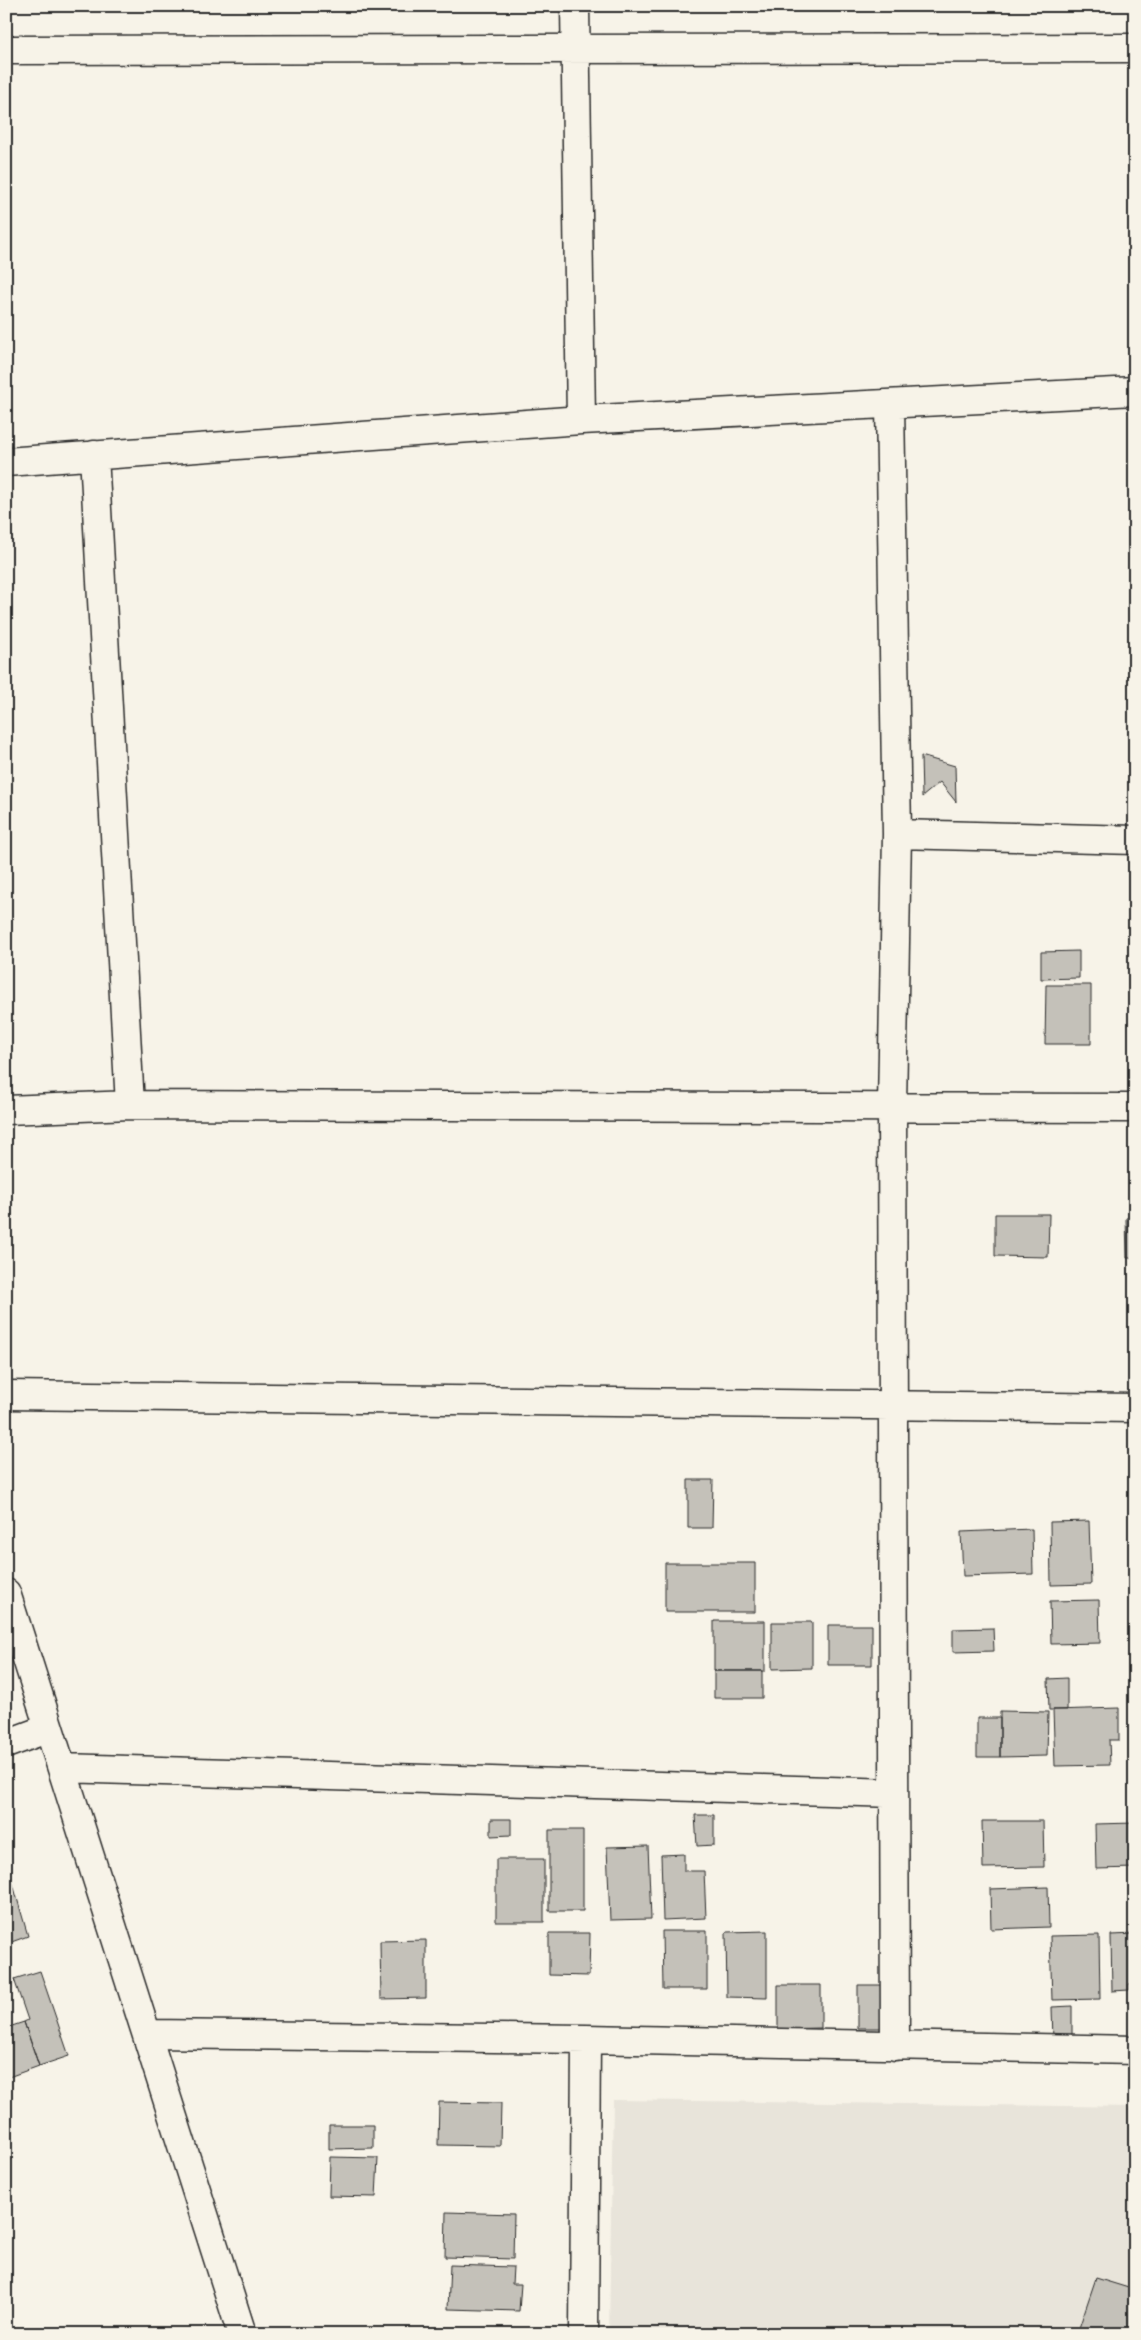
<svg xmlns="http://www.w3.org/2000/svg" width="1141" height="2340" viewBox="0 0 1141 2340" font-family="'Balsamiq Sans',sans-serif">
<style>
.built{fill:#e8e4da}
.building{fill:#c4c1b9;stroke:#2b2b2b}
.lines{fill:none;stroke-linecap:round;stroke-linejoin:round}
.minor-casing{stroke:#2b2b2b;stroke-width:31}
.minor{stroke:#f7f3e8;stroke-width:28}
</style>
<rect width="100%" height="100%" fill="#f7f3e8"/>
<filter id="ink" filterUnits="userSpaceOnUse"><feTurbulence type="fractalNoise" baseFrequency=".02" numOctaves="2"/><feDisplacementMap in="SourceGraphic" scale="10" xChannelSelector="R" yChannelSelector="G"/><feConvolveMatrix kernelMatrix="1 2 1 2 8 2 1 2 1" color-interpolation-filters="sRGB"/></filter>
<g filter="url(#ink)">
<path class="built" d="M613 2100 1135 2107V2334H609Z"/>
<path class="building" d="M921 756 955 766 956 802 940 782 922 797Z
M1079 951V978L1041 979V952Z
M1046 985H1091V1044H1045Z
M995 1214H1049L1048 1257 995 1256Z
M1135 1217V1258H1127L1126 1218Z
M688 1480H713L712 1528H688Z
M1089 1521 1091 1584 1051 1585 1050 1522Z
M1032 1529 1033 1574 963 1576 961 1532Z
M665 1563H755V1612H665Z
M1099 1600 1100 1643 1051 1644 1050 1601Z
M714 1621H765V1671H714Z
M772 1622H812V1668L772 1669Z
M828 1625H872V1665H828Z
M993 1628 994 1651 953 1652V1629Z
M714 1671H762V1698H714Z
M1067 1678V1710H1049L1048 1679Z
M1119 1708V1740H1109L1110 1765 1055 1766 1053 1710Z
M1000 1711 1048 1712 1047 1756 1000 1757Z
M977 1718H1000V1757H977Z
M695 1815H714V1845L697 1846Z
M491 1819H511V1835L491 1836Z
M982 1821H1043L1044 1867 983 1868Z
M1135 1823V1868L1096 1869 1095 1824Z
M549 1830H583V1911H549Z
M648 1846 651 1919 610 1920 607 1847Z
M684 1854V1871H704L706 1918 663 1920 661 1855Z
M496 1859H544V1922H496Z
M6 1860 28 1936 6 1944Z
M1048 1887 1049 1927 991 1929 990 1889Z
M662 1931H707V1989H663Z
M767 1931V1998L727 1997 726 1932Z
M549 1933H590L589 1976 549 1975Z
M1135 1934V1983L1129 1984V1990L1112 1991 1111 1935Z
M1099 1935 1100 1999 1052 2000 1050 1936Z
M426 1940V1998L381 1999 380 1941Z
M40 1971 69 2056 39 2066 24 2022 28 2020 14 1979Z
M778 1985H821V2028L778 2029Z
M858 1985H883V2028H858Z
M1072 2006V2040L1053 2041 1052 2007Z
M24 2022 39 2066 6 2078V2028Z
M439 2102 501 2103 500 2146 438 2145Z
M329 2125H373V2148L329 2149Z
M330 2157 378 2158 376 2197 329 2196Z
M446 2212 514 2214 513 2259 445 2257Z
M450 2265 513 2267 512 2284H521L519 2311 448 2309Z
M1096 2278 1135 2290V2334H1077Z"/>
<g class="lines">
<g class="minor-casing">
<path id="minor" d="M575 6 581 420
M6 50 1135 48
M890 404 897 834 892 1106 895 2046
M94 455 130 1105
M6 462 581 420 1135 391
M897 834 1135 840
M6 1110 130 1105 1135 1108
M6 1395 1135 1408
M6 1593 242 2334
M6 1744 49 1728
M62 1768 894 1793
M147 2034 586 2039 1135 2050
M584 2334 586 2039"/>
</g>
<use href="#minor" class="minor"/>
</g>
</g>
<rect width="1141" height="2340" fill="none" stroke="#f7f3e8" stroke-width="25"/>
<rect x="12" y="12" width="1116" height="2315" fill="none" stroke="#2b2b2b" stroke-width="2" filter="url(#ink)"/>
</svg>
